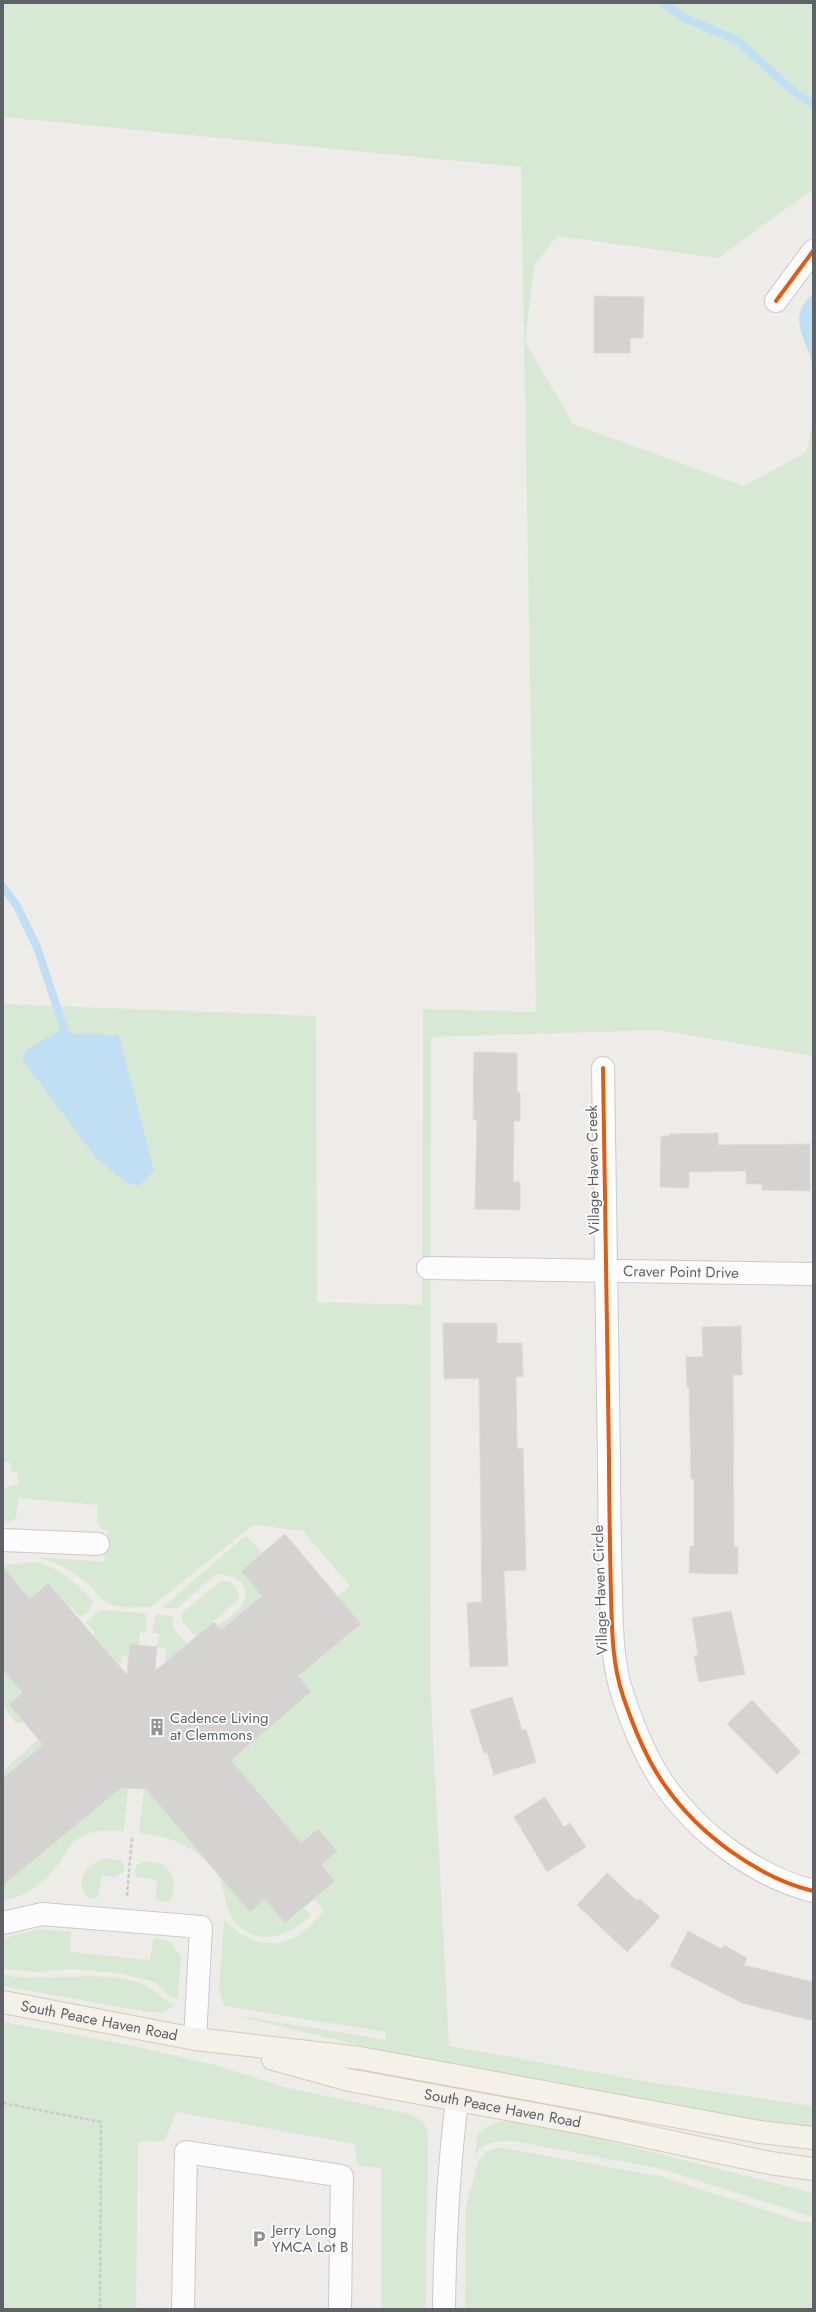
<svg xmlns="http://www.w3.org/2000/svg" width="816" height="2312" viewBox="0 0 816 2312" font-family="Jost,sans-serif">
<style>
.green{fill:#d7e8d5}
.water{fill:#c0dff4}
.lines{fill:none;stroke-linecap:round;stroke-linejoin:round}
.stream{stroke:#c0dff4;stroke-width:8}
.building{fill:#d4d3d1;stroke:#dcdbd8}
.minor-casing{stroke:#cacaca;stroke-width:24}
.major-casing{stroke:#d3cbb8;stroke-width:24}
.path{stroke:#c9cecb;stroke-width:2.5;stroke-dasharray:4 2;stroke-linecap:butt}
.minor{stroke:#fcfcfc;stroke-width:22}
.major{stroke:#f3f1e9;stroke-width:22}
.cycleway-casing{stroke:#fff;stroke-width:6}
.cycleway{stroke:#e8590c;stroke-width:4}
.labels{text-anchor:middle;dominant-baseline:central;stroke-width:3.5;stroke-linejoin:round;paint-order:stroke}
.street-label{font-size:15px;fill:#5e6166;stroke:#fff}
.poi-label{font-size:15px;fill:#5e6166;stroke:#fff;text-anchor:start}
</style>
<rect width="100%" height="100%" fill="#edece8"/>
<path class="green" d="M3 3H813V189L718 258 557 236 534 266 525 342 573 424 743 486 806 453 813 425V1056L659 1030 431 1037 430 1679 449 2046 649 2082 813 2106V2131L396 2054 233 2015 386 2040V2032L224 2006 219 1990 224 1920C244 1941 272 1952 299 1935 308 1929 316 1919 324 1912L314 1899 335 1881 321 1865 337 1851 318 1829 301 1843 215 1741 240 1752 261 1735 249 1721 278 1696 290 1710 311 1692 296 1674 315 1659 317 1661 361 1625 337 1597 350 1586 303 1531 253 1525 151 1607C139 1607 121 1609 110 1604 101 1601 97 1592 90 1586 75 1572 58 1563 38 1557L104 1562 108 1530 102 1529 97 1523 98 1505 18 1498 16 1519 8 1523 3 1518V1488L19 1484 17 1472H12L9 1461 3 1463V1004L316 1016 317 1302 422 1305 423 1009 536 1012 521 167 3 117Z
M248 1537 262 1553 241 1571 275 1612 221 1630 217 1626C225 1620 239 1612 243 1603 253 1583 231 1572 215 1575L177 1608H162L243 1538Z
M35 1562C60 1568 76 1583 93 1601L89 1611 80 1617 70 1606 68 1607 48 1583 30 1599 3 1567V1565Z
M221 1581H229L237 1588 239 1599 196 1637 182 1621V1613Z
M100 1610 144 1613 147 1616 146 1633 140 1632 139 1645 129 1657 121 1656 120 1674 93 1636 95 1633 86 1622Z
M156 1614 174 1616 172 1619 174 1630 188 1644 165 1667 166 1648 157 1647 159 1634 152 1633Z
M3 1670 23 1693 9 1704 24 1723H16L3 1706Z
M41 1737 49 1740 3 1778V1771Z
M106 1775 128 1788 124 1831C110 1831 92 1829 79 1838 71 1843 67 1851 62 1859 46 1881 30 1896 3 1900V1885Z
M144 1789 163 1790 247 1876 231 1890 250 1912 265 1899 285 1923 304 1908 311 1915C292 1935 258 1948 236 1923 227 1913 225 1896 221 1883 209 1852 171 1835 139 1833Z
M109 1858 122 1861 124 1871 116 1877 102 1876 98 1897 92 1899 86 1896C74 1878 90 1860 109 1858Z
M144 1861C150 1862 158 1862 163 1865 175 1872 177 1891 169 1901L160 1902 156 1899 157 1880 137 1877 135 1873 136 1866Z
M39 1929 71 1932 70 1952 150 1960 153 1940 156 1938 170 1942 181 1956 178 1999 171 1997 155 1982 119 1973 72 1969 36 1972 3 1969V1938Z
M3 1975C48 1983 96 1969 140 1983 154 1988 162 2000 175 2005L163 2013 148 2012 3 1986Z
M3 2022 130 2045 218 2066 284 2087 410 2114 423 2122 428 2132 426 2302 424 2309H381V2168L359 2166 357 2164 355 2144 176 2112 165 2141 138 2142 136 2309H3Z
M508 2120 577 2133 813 2193V2217L662 2169 513 2141C497 2140 484 2142 474 2156L478 2134 488 2126Z
M498 2147 659 2176 799 2221 813 2223V2309H465L466 2207 478 2162 486 2152Z"/>
<path class="water" d="M813 294V367C807 338 785 318 813 294Z
M63 1029 73 1034 119 1035 154 1171 139 1186 124 1181 96 1158 22 1059 27 1049Z"/>
<g class="lines">
<path class="stream" d="M663 3 685 18 738 41 793 91 813 104
M3 887 17 906 37 947 67 1038"/>
</g>
<path class="building" d="M594 296 644 297 643 338H630V353H594Z
M474 1052 517 1053V1092H520V1121H514L513 1182H520V1210L475 1209 477 1120H473Z
M718 1133V1145L810 1144V1191L762 1190V1184H746V1171L689 1172V1188L660 1187 661 1136H670L669 1134Z
M443 1323H497V1343H522L523 1377H516L517 1449 523 1448 526 1570 504 1571 508 1666 470 1667 467 1603 482 1602 479 1378 444 1379Z
M741 1326 742 1375H733L734 1547H738V1574L689 1573 690 1546H694V1479H691L689 1387H687L686 1357H703L702 1327Z
M285 1534 361 1624 298 1676 311 1692 231 1760 301 1843 318 1829 337 1851 321 1865 335 1881 285 1923 265 1899 250 1912 146 1789 121 1788 3 1885V1778L43 1745 9 1704 23 1693 3 1670V1567L30 1599 48 1583 127 1675 130 1644 157 1647 155 1671 214 1622 221 1630 262 1596 241 1571Z
M731 1611 745 1674 699 1682 694 1656 698 1655 692 1618Z
M512 1697 522 1730 526 1729 536 1762 494 1775 487 1752 484 1753 470 1710Z
M752 1700 801 1752 777 1774 727 1724Z
M545 1797 564 1827 570 1823 586 1847 547 1872 514 1817Z
M607 1873 637 1901 640 1899 660 1917 627 1952 577 1905Z
M688 1931 722 1949 724 1945 747 1958 744 1965 813 1982V2021L742 2003 670 1966Z"/>
<g class="lines">
<g class="minor-casing">
<g id="minor">
<path d="M776 301 813 251"/>
<path d="M603 1068C604 1198 608 1328 609 1458 609 1504 610 1550 611 1596 612 1630 612 1663 623 1696 633 1726 647 1761 666 1787 699 1834 757 1877 813 1891"/>
<path id="s1" d="M428 1268 813 1274"/>
<path d="M3 1540 98 1544"/>
<path d="M3 1923 42 1914 201 1927 195 2039"/>
<path d="M183 2309 186 2152 342 2176 340 2309"/>
<path d="M444 2309C445 2239 448 2171 457 2101"/>
</g>
</g>
<g class="major-casing">
<g id="major">
<path id="s2" d="M3 2002 195 2039 360 2058 760 2132 813 2138"/>
<path id="s3" d="M273 2059 349 2080 588 2124 770 2163 813 2169"/>
</g>
</g>
<path class="path" d="M127 1896 132 1836
M3 2103 101 2122 100 2309"/>
<use href="#minor" class="minor"/>
<use href="#major" class="major"/>
<g class="cycleway-casing">
<path id="cycleway" d="M776 301 813 251
M603 1068C604 1198 608 1328 609 1458 609 1504 610 1550 611 1596 612 1630 612 1663 623 1696 633 1726 647 1761 666 1787 699 1834 757 1877 813 1891"/>
</g>
<use href="#cycleway" class="cycleway"/>
</g>
<defs>
<g id="building-bare" transform="scale(1.38)"><path d="M-4-6H4V6H1V3H-1V6H-4ZM-2.5-4.3h1.7v1.8h-1.7ZM.8-4.3h1.7v1.8H.8ZM-2.5-1h1.7V.8h-1.7ZM.8-1h1.7V.8H.8Z" fill="#909294" stroke="#fff" stroke-width="2.5" paint-order="stroke"/></g>
<g id="parking-bare" transform="scale(1.38)"><path d="M-3.5-5.5H1a3.5 3.5 0 0 1 0 7H-1V5.5H-3.5ZM-1-3.4V-.6H.8a1.4 1.4 0 0 0 0-2.8Z" fill="#909294" stroke="#fff" stroke-width="2.5" paint-order="stroke"/></g>
</defs>
<g fill-rule="evenodd">
<use href="#building-bare" x="157" y="1727"/>
<use href="#parking-bare" x="259" y="2239"/>
</g>
<g class="labels">
<g class="street-label">
<text transform="translate(593 1170) rotate(-91)">Village Haven Creek</text>
<text stroke="none"><textPath href="#s1" startOffset="253">Craver Point Drive</textPath></text>
<text transform="translate(600 1590) rotate(-92)">Village Haven Circle</text>
<text stroke="none"><textPath href="#s2" startOffset="98">South Peace Haven Road</textPath></text>
<text stroke="none"><textPath href="#s3" startOffset="235">South Peace Haven Road</textPath></text>
</g>
<g class="poi-label">
<text x="170" y="1718">Cadence Living<tspan x="170" dy="17">at Clemmons</tspan></text>
<text x="272" y="2230">Jerry Long<tspan x="272" dy="17">YMCA Lot B</tspan></text>
</g>
</g>
<rect width="816" height="2312" fill="none" stroke="#5e6166" stroke-width="8"/>
</svg>
